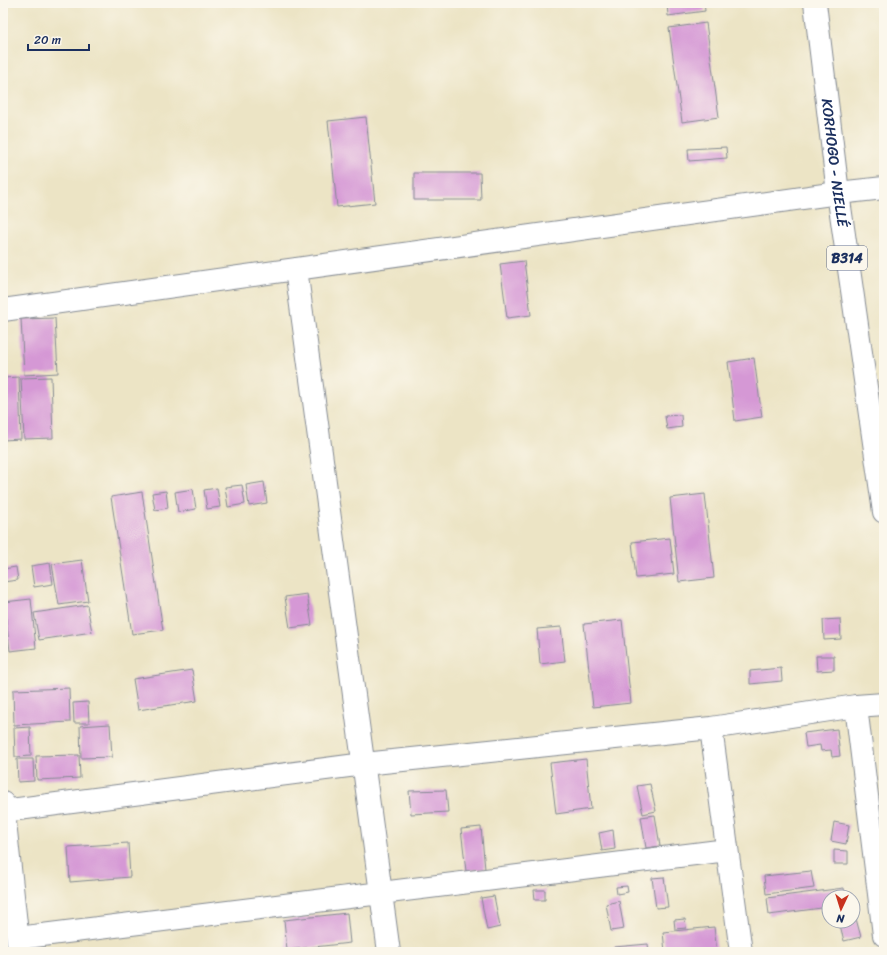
<svg xmlns="http://www.w3.org/2000/svg" width="887" height="955" viewBox="0 0 887 955" font-family="Sriracha,sans-serif">
<style>
.building{fill:#d598d5}
.lines{fill:none;stroke-linecap:round;stroke-linejoin:round}
.minor-casing{stroke:#848a92;stroke-width:24}
.major-casing{stroke:#848a92;stroke-width:24}
.minor{stroke:#fff;stroke-width:22}
.major{stroke:#fff;stroke-width:22}
.labels{text-anchor:middle;dominant-baseline:central;stroke-width:3;stroke-linejoin:round;paint-order:stroke}
.shield{fill:#fbf7ec;stroke:#5e6b89;stroke-width:1}
.shield-label{font-size:14px;font-weight:bold;fill:#1b2f5e}
.street-label{font-size:15px;fill:#1b2f5e;stroke:#fbf7ec}
</style>
<rect width="100%" height="100%" fill="#fbf7ec"/>
<filter id="ink" filterUnits="userSpaceOnUse"><feTurbulence type="fractalNoise" baseFrequency=".025" numOctaves="2"/><feDisplacementMap in="SourceGraphic" scale="8" xChannelSelector="R" yChannelSelector="G"/><feConvolveMatrix kernelMatrix="1 2 1 2 8 2 1 2 1" color-interpolation-filters="sRGB"/></filter>
<filter id="wash" filterUnits="userSpaceOnUse"><feTurbulence type="fractalNoise" baseFrequency=".012" numOctaves="4" result="noise"/><feDisplacementMap in="SourceGraphic" scale="16" xChannelSelector="R" yChannelSelector="G"/><feGaussianBlur stdDeviation="0.9" result="paint"/><feColorMatrix in="noise" values="0 0 0 0 0 0 0 0 0 0 0 0 0 0 0 0 0 1.4 0 .05"/><feComposite in="paint" operator="in"/></filter>
<g filter="url(#wash)">
<rect width="100%" height="100%" fill="#ece4c5"/>
<g id="blocks">
<path class="building" d="M667 3H704L705 11 668 16Z
M706 23 719 117 682 122 669 28Z
M366 117 375 203 337 207 328 121Z
M726 147 727 158 689 161 688 149Z
M414 173H480L481 200H414Z
M524 261 531 315 507 318 500 264Z
M55 318 58 373 24 375 21 319Z
M754 358 762 417 735 421 728 362Z
M19 377 21 439 3 440V378Z
M51 377 53 438 24 439 21 378Z
M681 415 682 427 667 429 665 416Z
M264 482 267 503 249 506 246 485Z
M242 485 245 504 228 507 225 487Z
M217 488 220 507 207 509 204 490Z
M193 489 196 509 178 512 175 492Z
M166 491 168 508 155 510 152 493Z
M142 492 163 630 132 634 111 497Z
M705 494 714 578 679 582 670 498Z
M670 538 674 574 636 578 632 542Z
M82 560 88 601 59 605 52 564Z
M50 563 53 584 34 587 31 566Z
M16 567 18 580 3 582V569Z
M307 594 312 625 290 628 285 597Z
M31 599 36 648 10 651 4 602Z
M87 605 92 632 39 640 34 613Z
M840 619 841 639 824 640 823 620Z
M622 620 631 703 593 707 584 624Z
M561 627 565 661 540 664 537 629Z
M816 656H834V670L817 671Z
M781 668 782 681 750 684V671Z
M192 670 197 701 138 710 133 679Z
M69 688 70 722 14 725 13 690Z
M88 702 89 723H74L73 703Z
M110 724 112 757 81 758 80 726Z
M30 727 31 756 15 757 14 728Z
M837 729 840 756 832 757 831 750 821 751 820 745 806 747 804 733Z
M79 755 80 778 37 780 36 756Z
M17 759H33L34 781 18 782Z
M586 759 591 809 556 814 550 763Z
M650 784 656 811 643 814 637 786Z
M446 790 448 812 411 814 409 791Z
M655 815 660 846 646 848 641 817Z
M834 822 849 825 846 844 831 841Z
M481 827 485 869 466 871 461 829Z
M613 830 615 849 602 851 599 833Z
M128 843 130 877 70 882 68 847Z
M834 850 848 851V864H834Z
M811 871 814 888 766 894 764 876Z
M664 877 668 907 656 908 652 878Z
M627 886 628 892 617 894 616 887Z
M844 888 845 897H829V907L769 915 767 898Z
M534 890H545V900H535Z
M494 896 500 927 487 930 481 898Z
M619 901 624 929 611 931 606 904Z
M853 908 861 937 844 941 839 921H853Z
M347 913 350 943 287 950 284 920Z
M685 919 686 928 675 929 674 920Z
M714 927 717 952H665L663 932Z
M648 944 649 952H615L614 947Z"/>
</g>
</g>
<g filter="url(#ink)">
<use href="#blocks" fill-opacity="0" stroke="#848a92" stroke-width="1"/>
<g class="lines">
<g class="minor-casing">
<path id="minor" d="M296 269 389 952
M3 310 838 193 884 188
M856 706 884 935
M711 728 741 952
M3 803 19 952
M3 811 364 764 711 728 856 706 884 704
M18 938 727 850"/>
</g>
<g class="major-casing">
<g id="major">
<path id="s1" d="M815 3 838 193 884 512"/>
</g>
</g>
<use href="#minor" class="minor"/>
<use href="#major" class="major"/>
</g>
</g>
<g class="labels">
<rect class="shield" x="827" y="246" width="40" height="24" rx="3"/>
<g class="shield-label">
<text x="847" y="258">B314</text>
</g>
<g class="street-label">
<text stroke="none"><textPath href="#s1" startOffset="161">KORHOGO - NIELLÉ</textPath></text>
</g>
</g>
<rect width="887" height="955" fill="none" stroke="#fbf7ec" stroke-width="16"/>
<g transform="translate(841 909) rotate(184)"><circle r="19" fill="#fbf7ec" stroke="#a1a7b3"/>
<path d="M0-3L7 15L0 10L-7 15Z" fill="#c8321e"/>
<text y="-6" font-size="11" font-weight="bold" text-anchor="middle" fill="#1b2f5e">N</text>
</g>
<path d="M28 44v6h61v-6" fill="none" stroke="#1b2f5e" stroke-width="2"/>
<text x="34" y="44" font-size="12" fill="#1b2f5e" stroke="#fbf7ec" stroke-width="3" paint-order="stroke">20 m</text>
</svg>
